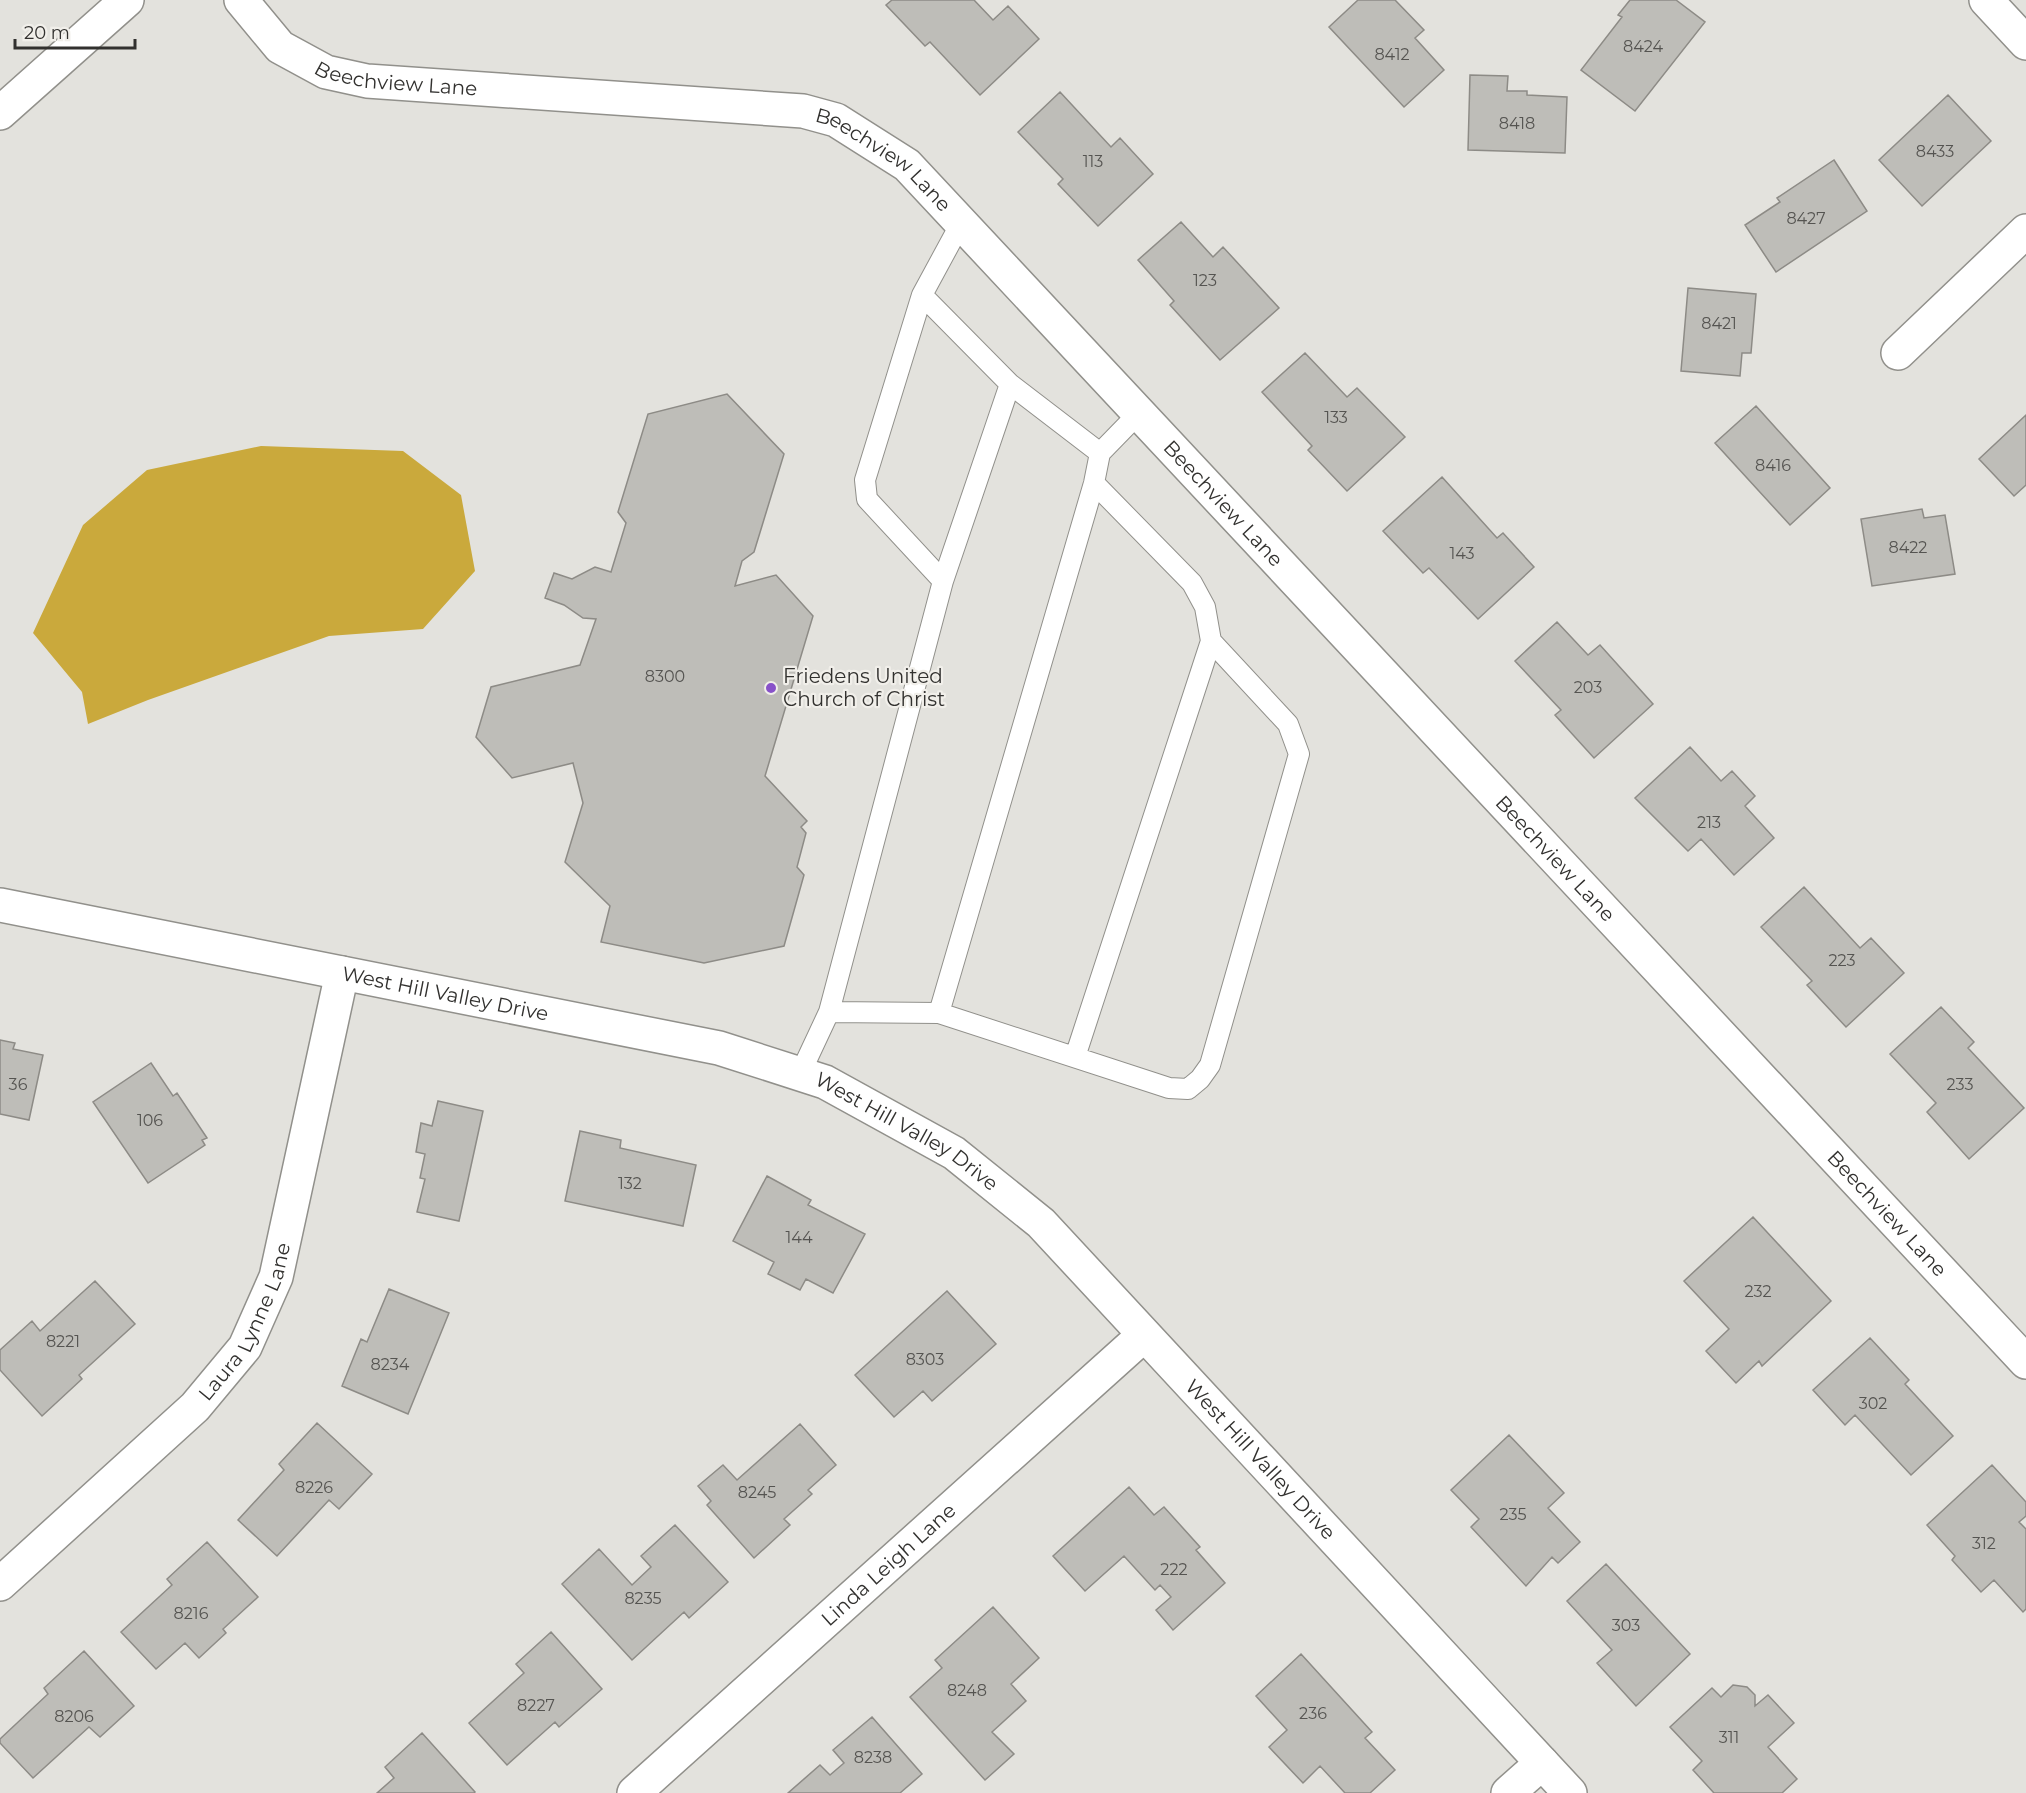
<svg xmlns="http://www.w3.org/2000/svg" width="2026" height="1793" viewBox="0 0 2026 1793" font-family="Montserrat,sans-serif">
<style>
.water{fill:#caa93c}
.building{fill:#bebdb8;stroke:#8d8b86;stroke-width:1.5}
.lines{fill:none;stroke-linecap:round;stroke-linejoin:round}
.lane-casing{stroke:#91908b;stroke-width:22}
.street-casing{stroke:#91908b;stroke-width:36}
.primary-casing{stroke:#91908b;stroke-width:36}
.lane{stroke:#fff;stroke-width:20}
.street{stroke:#fff;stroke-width:33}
.primary{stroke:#fff;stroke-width:33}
.poi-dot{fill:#8852c9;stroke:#f1efea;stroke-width:2}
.labels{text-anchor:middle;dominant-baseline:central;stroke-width:4.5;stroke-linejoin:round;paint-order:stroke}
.number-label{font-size:16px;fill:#555451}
.street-label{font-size:20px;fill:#32312f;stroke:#f1efea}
.poi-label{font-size:20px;fill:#32312f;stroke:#f1efea;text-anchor:start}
</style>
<rect width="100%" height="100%" fill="#e3e2dd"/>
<path class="water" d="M261 446 403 451 461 495 475 571 423 629 329 636 148 700 88 724 82 692 33 633 83 525 147 470Z"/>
<path class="building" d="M892 0H974L993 20 1008 6 1039 39 980 95 930 42 925 46 886 5Z
M1358 0H1395L1424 30 1415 38 1444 70 1404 107 1329 27Z
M1630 0H1676L1705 22 1635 111 1581 70 1622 17 1618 15Z
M1470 75 1508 76 1507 91H1527V95L1567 97 1565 153 1468 150Z
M1060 92 1111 147 1120 138 1153 174 1098 226 1058 184 1063 179 1018 132Z
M1948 95 1991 141 1922 206 1879 160Z
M1834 160 1867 211 1776 272 1745 225 1780 202 1777 198Z
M1181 222 1213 257 1223 247 1279 308 1220 360 1170 305 1174 301 1138 260Z
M1688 288 1756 294 1751 353H1742L1740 376 1681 371Z
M1305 353 1347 397 1357 388 1405 437 1347 491 1308 450 1312 446 1262 392Z
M727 394 784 454 754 552 742 561 735 586 776 575 813 616 765 776 807 821 801 827 806 833 797 867 804 875 784 946 704 963 601 942 610 906 565 862 583 803 573 763 512 778 476 737 491 687 580 665 596 619 583 618 564 605 545 598 554 573 572 579 595 567 611 572 626 523 618 512 648 414Z
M1756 406 1830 488 1790 525 1715 443Z
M2026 415V485L2014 496 1979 459Z
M1442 477 1497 538 1503 533 1534 567 1478 619 1429 568 1423 573 1383 531Z
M1922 509 1924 518 1945 515 1955 574 1872 586 1861 519Z
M1557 622 1588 655 1600 645 1653 704 1594 758 1555 715 1561 710 1515 661Z
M1690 747 1721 781 1732 771 1755 796 1745 806 1774 838 1734 875 1701 839 1688 851 1635 798Z
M1804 887 1860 948 1871 938 1904 973 1846 1027 1807 985 1812 981 1761 927Z
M1941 1007 1974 1042 1968 1048 2024 1108 1969 1159 1927 1112 1936 1103 1890 1054Z
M0 1040 15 1043 13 1049 43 1055 29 1120 0 1114Z
M151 1063 173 1096 177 1093 207 1138 202 1140 205 1145 148 1183 93 1102Z
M438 1101 483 1111 459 1221 417 1212 425 1179 420 1178 425 1154 416 1152 421 1123 432 1126Z
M580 1131 621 1140 620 1148 696 1165 683 1226 565 1201Z
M767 1176 811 1200 808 1205 865 1234 833 1293 806 1279 800 1290 768 1274 774 1262 733 1241Z
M1753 1217 1831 1301 1762 1366 1759 1361 1736 1383 1706 1351 1729 1329 1684 1281Z
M95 1281 135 1324 79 1375 82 1379 42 1416 0 1370V1350L32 1321 40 1331Z
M389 1289 449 1313 408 1414 342 1386 361 1339 367 1342Z
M947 1291 996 1344 932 1401 923 1391 894 1417 855 1375Z
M1870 1338 1909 1380 1905 1384 1953 1436 1911 1475 1855 1415 1845 1425 1813 1390Z
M317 1423 372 1474 339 1509 329 1500 277 1556 238 1520 284 1470 279 1464Z
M800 1424 836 1465 808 1490 812 1494 784 1519 790 1525 754 1558 707 1505 711 1501 698 1486 723 1465 737 1480Z
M1509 1435 1564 1493 1548 1508 1580 1542 1558 1563 1552 1557 1526 1586 1471 1527 1479 1519 1451 1490Z
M1992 1465 2026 1502V1516L2019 1522 2026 1529V1609L2023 1612 1994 1580 1981 1592 1952 1560 1955 1556 1927 1525Z
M1129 1487 1154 1515 1164 1507 1200 1547 1196 1550 1225 1583 1173 1630 1156 1610 1171 1597 1160 1585 1155 1590 1124 1556 1085 1591 1053 1556Z
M675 1525 728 1582 689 1618 684 1612 632 1660 562 1584 599 1549 632 1585 651 1567 641 1556Z
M207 1542 258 1597 223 1629 226 1633 199 1658 185 1643 156 1669 121 1632 172 1585 167 1579Z
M1606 1564 1690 1654 1636 1706 1597 1663 1612 1650 1567 1601Z
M993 1607 1039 1658 1011 1684 1026 1701 992 1732 1014 1754 985 1780 910 1697 942 1668 935 1660Z
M551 1632 602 1689 559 1727 555 1722 507 1765 469 1723 524 1673 516 1664Z
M84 1651 134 1706 100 1737 89 1727 33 1778 0 1743V1739L48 1694 44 1688Z
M1301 1654 1372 1732 1365 1738 1395 1770 1370 1793H1345L1320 1766 1303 1783 1269 1747 1287 1730 1256 1696Z
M1733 1685 1747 1687 1755 1695V1706L1768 1695 1794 1723 1768 1747 1797 1779 1782 1793H1714L1693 1770 1702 1761 1670 1727 1712 1688 1721 1697Z
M872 1717 922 1774 900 1793H788L820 1765 830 1775 844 1763 833 1750Z
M422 1733 475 1792 474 1793H377L394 1778 385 1767Z"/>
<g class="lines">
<g class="lane-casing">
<path id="lane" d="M922 295 865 480 867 499 943 581
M1010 384 1100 453 1139 413
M829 1012 939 1013 1169 1088 1188 1089 1200 1079 1210 1065 1299 754 1288 724 1211 641 1205 607 1192 583 1094 483
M939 1013 1094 483 1100 453
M1075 1057 1211 641
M800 1074 829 1012 943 581 1010 384 922 295 961 223"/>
</g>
<g class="street-casing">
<g id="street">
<path id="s1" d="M241 0 280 47 326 72 367 81 803 111 836 120 907 165 2026 1362"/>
<path d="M1986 0 2026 43"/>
<path d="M1898 353 2026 231"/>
<path id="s2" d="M0 905 719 1048 825 1082 954 1153 1041 1223 1570 1793"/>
<path id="s3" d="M0 1584 195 1407 245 1347 276 1277 342 973"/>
<path id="s4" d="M634 1793 1144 1335"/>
<path d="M1508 1793 1542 1763"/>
</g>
</g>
<g class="primary-casing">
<path id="primary" d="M0 113 127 0"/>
</g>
<use href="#lane" class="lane"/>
<use href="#street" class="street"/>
<use href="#primary" class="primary"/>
</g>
<circle class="poi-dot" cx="771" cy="688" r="6"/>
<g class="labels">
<g class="number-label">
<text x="1643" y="46">8424</text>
<text x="1392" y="54">8412</text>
<text x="1517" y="123">8418</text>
<text x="1935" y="151">8433</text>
<text x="1093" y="161">113</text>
<text x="1806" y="218">8427</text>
<text x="1205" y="280">123</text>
<text x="1719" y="323">8421</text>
<text x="1336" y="417">133</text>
<text x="1773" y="465">8416</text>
<text x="1908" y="547">8422</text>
<text x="1462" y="553">143</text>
<text x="665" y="676">8300</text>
<text x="1588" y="687">203</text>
<text x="1709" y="822">213</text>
<text x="1842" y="960">223</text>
<text x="18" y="1084">36</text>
<text x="1960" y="1084">233</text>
<text x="150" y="1120">106</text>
<text x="630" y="1183">132</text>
<text x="799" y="1237">144</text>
<text x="1758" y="1291">232</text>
<text x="63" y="1341">8221</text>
<text x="925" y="1359">8303</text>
<text x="390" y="1364">8234</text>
<text x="1873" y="1403">302</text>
<text x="314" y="1487">8226</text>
<text x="757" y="1492">8245</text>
<text x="1513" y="1514">235</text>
<text x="1984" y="1543">312</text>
<text x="1174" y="1569">222</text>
<text x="643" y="1598">8235</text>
<text x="191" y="1613">8216</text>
<text x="1626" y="1625">303</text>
<text x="967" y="1690">8248</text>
<text x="536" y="1705">8227</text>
<text x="1313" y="1713">236</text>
<text x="74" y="1716">8206</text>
<text x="1729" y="1737">311</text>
<text x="873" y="1757">8238</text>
</g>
<g class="street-label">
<text stroke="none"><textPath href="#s1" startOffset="184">Beechview Lane</textPath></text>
<text stroke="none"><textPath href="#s1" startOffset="688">Beechview Lane</textPath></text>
<text stroke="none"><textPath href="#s1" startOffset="1174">Beechview Lane</textPath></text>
<text stroke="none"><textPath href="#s1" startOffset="1660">Beechview Lane</textPath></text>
<text stroke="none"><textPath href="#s2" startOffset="454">West Hill Valley Drive</textPath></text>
<text stroke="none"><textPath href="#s2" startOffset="940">West Hill Valley Drive</textPath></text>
<text stroke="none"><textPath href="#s1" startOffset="2146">Beechview Lane</textPath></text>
<text stroke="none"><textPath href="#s3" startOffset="364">Laura Lynne Lane</textPath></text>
<text stroke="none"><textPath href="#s2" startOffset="1426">West Hill Valley Drive</textPath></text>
<text stroke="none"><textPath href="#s4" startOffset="342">Linda Leigh Lane</textPath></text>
</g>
<g class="poi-label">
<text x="783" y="676">Friedens United<tspan x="783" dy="23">Church of Christ</tspan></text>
</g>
</g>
<path d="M15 39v9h120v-9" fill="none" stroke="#32312f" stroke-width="3"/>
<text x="24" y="39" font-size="18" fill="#32312f" stroke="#f1efea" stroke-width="4.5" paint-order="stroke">20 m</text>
</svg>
